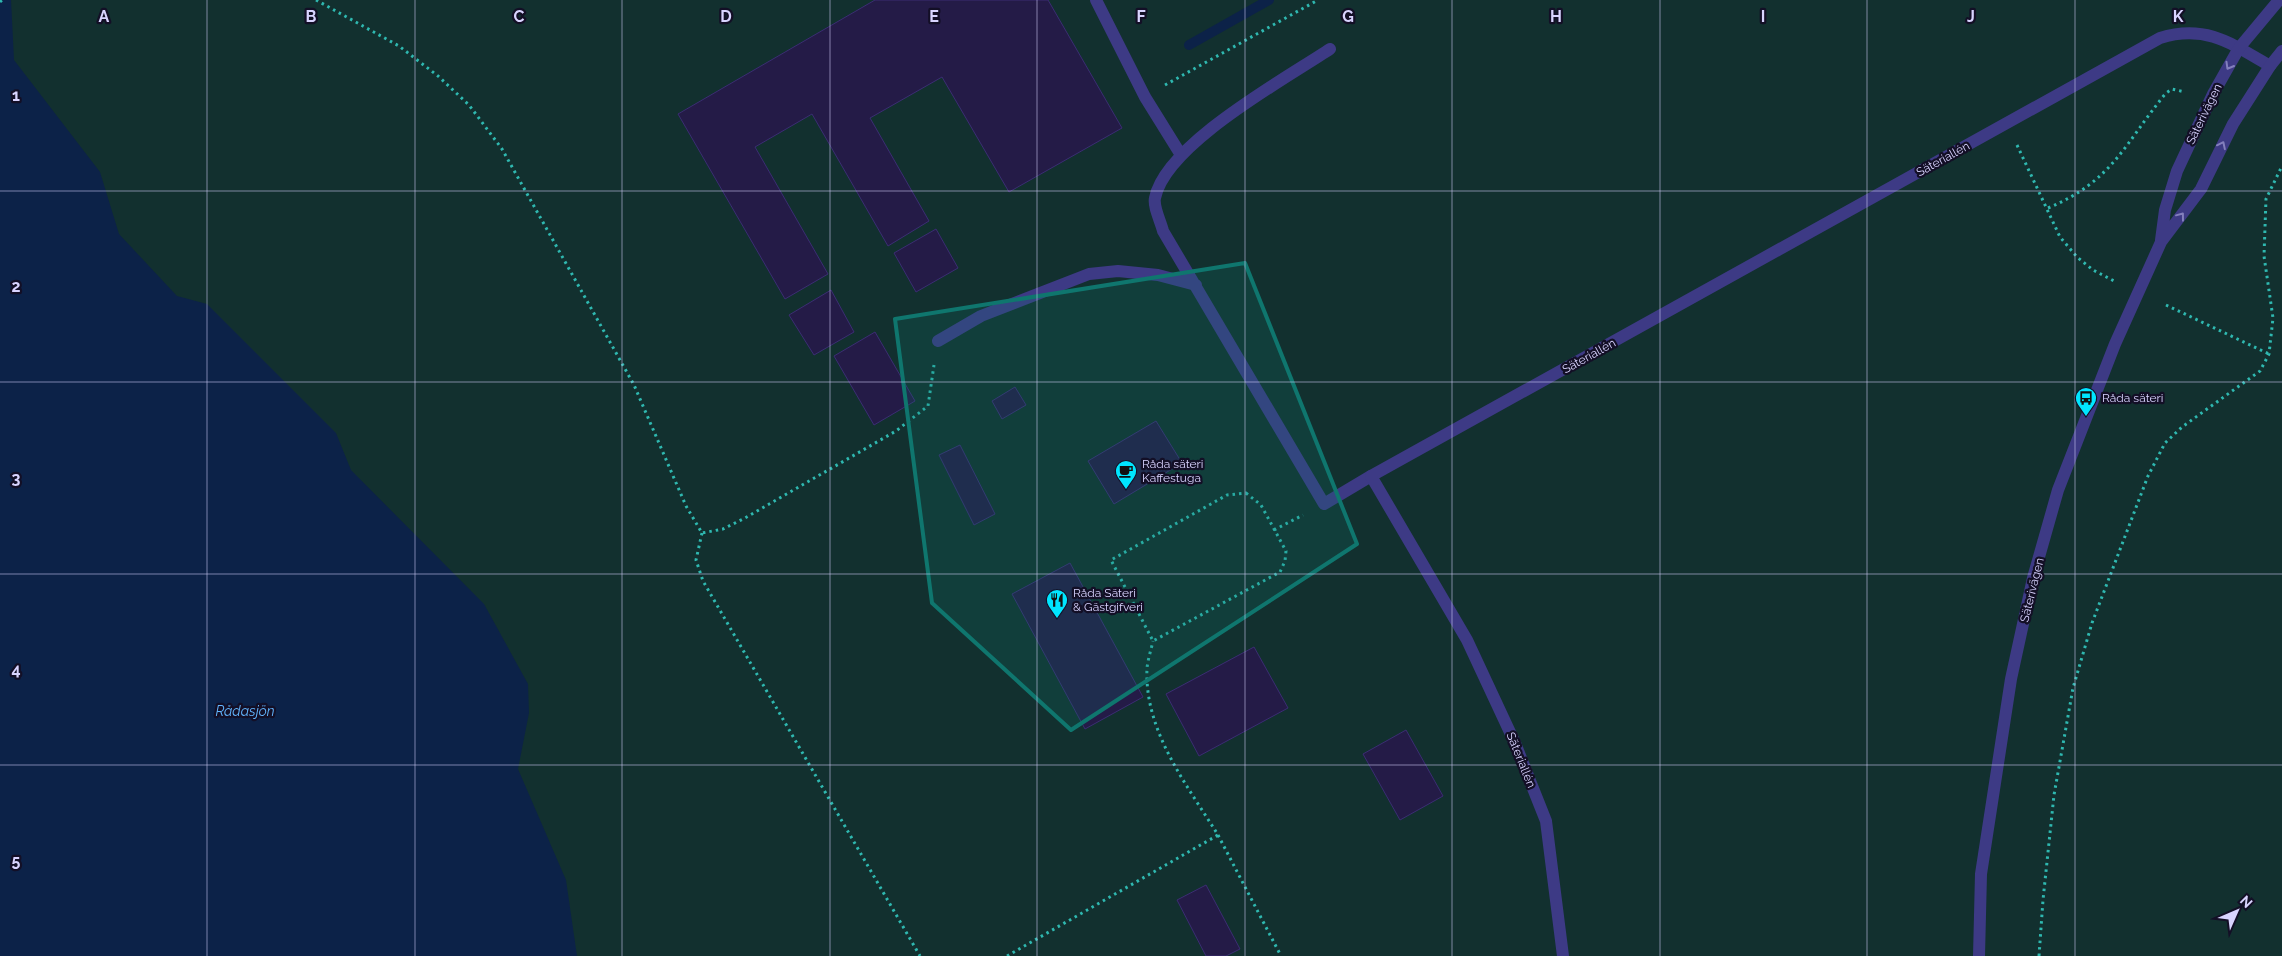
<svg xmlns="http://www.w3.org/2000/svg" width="2282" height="956" viewBox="0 0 2282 956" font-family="Raleway,sans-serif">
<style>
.green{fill:#12302f}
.water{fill:#0c2248}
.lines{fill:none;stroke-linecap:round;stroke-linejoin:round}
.stream{stroke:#0c2248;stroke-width:10}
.building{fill:#241b47;stroke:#3b2d73}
.path{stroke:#2fb8b0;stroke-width:3;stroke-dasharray:2.5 4;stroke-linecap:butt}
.service{stroke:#3d3a85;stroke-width:12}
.minor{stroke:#3d3a85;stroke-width:12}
.tertiary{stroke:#3d3a85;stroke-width:12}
.oneway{stroke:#837fbc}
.marked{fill:#0f766e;fill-opacity:0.2;stroke:#0f766e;stroke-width:4;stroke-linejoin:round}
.grid{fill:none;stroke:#d9d4ff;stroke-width:1;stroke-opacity:0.55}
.labels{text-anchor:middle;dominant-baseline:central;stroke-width:4.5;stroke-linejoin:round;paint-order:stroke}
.street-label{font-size:12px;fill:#d9d4ff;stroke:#130f26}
.poi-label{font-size:12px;fill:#d9d4ff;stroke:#130f26;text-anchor:start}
.water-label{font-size:14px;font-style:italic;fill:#62b6ff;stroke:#130f26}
.grid-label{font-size:16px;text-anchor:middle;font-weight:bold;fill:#d9d4ff;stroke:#130f26;stroke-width:4.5;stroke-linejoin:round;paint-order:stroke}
</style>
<rect width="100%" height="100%" fill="#130f26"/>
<path class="green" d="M0 0H2282V956H0Z"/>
<path class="water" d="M0 0H11L14 60 100 172 119 234 177 296 207 304 336 433 351 470 484 604 528 684 529 713 518 769 566 880 577 956H0Z"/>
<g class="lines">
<path class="stream" d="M1189 45 1269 0"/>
</g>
<path class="building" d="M875 0H1048L1122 128 1009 192 942 77 870 118 929 221 888 246 812 114 755 147 828 274 785 299 678 114Z
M936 229 958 268 916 292 894 253Z
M831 290 854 332 814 355 789 315Z
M875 332 915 401 874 425 834 356Z
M1015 387 1026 405 1002 419 992 401Z
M1156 421 1182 463 1114 504 1088 461Z
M960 445 995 514 974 525 939 455Z
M1070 563 1143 697 1085 729 1012 594Z
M1254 647 1288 708 1199 756 1166 694Z
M1406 730 1443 796 1400 820 1363 754Z
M1206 885 1240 949 1226 956H1206L1177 900Z"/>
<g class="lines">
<path class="path" d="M316 0 399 46 438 76 469 105 502 149 634 385 686 506 702 533 723 529 745 518 896 431 928 406 934 365
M0 2 2 0
M1165 85 1318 0
M2017 145 2060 237 2077 257 2093 270 2116 282
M2048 208C2113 181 2125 143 2166 93L2172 89 2185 92
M2166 305 2269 354
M1246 493 1261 505 1286 551 1285 561 1280 572 1153 641 1111 560 1227 495Z
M1274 530 1303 515
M702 533 696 560 703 581 920 956
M1218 835 1281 956
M1007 956 1218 835C1187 785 1144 731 1147 668 1148 659 1151 650 1153 641
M2039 956 2043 900 2054 795 2073 688 2092 623 2148 476 2165 443 2182 427 2260 371 2269 354 2273 318 2264 256 2266 199 2282 166"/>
<path class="service" d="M1096 0 1145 97 1181 155
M1330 49C1285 79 1166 144 1155 198 1153 207 1161 222 1163 231L1324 504 1371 476
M938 341 981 316 1089 274 1118 271 1158 275 1196 285"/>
<path class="minor" d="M1563 956 1546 821 1515 743 1467 640 1371 476 2160 38C2205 24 2231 43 2270 66"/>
<path class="tertiary" d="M2161 240 2165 210 2177 171 2213 94 2239 48 2279 0
M1979 956 1981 874 2011 679 2033 578 2058 490 2115 344 2161 242 2201 189 2233 124 2270 66 2282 51"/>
</g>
<defs><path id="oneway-chevron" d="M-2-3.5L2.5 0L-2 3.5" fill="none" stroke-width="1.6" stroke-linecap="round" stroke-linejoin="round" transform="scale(1.25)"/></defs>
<g class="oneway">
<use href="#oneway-chevron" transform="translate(2229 66) rotate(120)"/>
<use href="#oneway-chevron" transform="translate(2222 145) rotate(-64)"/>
<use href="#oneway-chevron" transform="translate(2181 216) rotate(-53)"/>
</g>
<path class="marked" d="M1245 263 1357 544 1071 730 932 603 895 319Z"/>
<path class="grid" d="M207 0V956M415 0V956M622 0V956M830 0V956M1037 0V956M1245 0V956M1452 0V956M1660 0V956M1867 0V956M2075 0V956M0 191H2282M0 382H2282M0 574H2282M0 765H2282"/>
<defs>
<g id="bus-pin" transform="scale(1.125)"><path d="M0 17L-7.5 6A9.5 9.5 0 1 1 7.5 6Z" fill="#00e5ff" stroke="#130f26"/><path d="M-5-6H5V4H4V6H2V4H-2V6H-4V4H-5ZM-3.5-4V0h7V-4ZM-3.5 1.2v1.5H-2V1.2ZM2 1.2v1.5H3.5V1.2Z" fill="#111"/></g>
<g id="cafe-pin" transform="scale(1.125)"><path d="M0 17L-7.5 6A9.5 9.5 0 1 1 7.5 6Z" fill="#00e5ff" stroke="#130f26"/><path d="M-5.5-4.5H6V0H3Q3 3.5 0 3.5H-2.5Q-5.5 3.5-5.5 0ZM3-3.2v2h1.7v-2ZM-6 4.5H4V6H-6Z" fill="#111"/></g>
<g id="restaurant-pin" transform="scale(1.125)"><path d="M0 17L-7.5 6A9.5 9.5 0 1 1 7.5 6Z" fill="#00e5ff" stroke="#130f26"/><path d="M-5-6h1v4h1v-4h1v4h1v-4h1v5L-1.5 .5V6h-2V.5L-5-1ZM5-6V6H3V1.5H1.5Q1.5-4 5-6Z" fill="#111"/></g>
</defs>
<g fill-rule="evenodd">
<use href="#bus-pin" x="2086" y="398"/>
<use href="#cafe-pin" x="1126" y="471"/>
<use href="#restaurant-pin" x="1057" y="600"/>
</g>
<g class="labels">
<g class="street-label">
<text transform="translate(2204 114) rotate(-64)">Säterivägen</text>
<text transform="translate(1943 159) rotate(-29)">Säteriallén</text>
<text transform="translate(1589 356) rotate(-29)">Säteriallén</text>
<text transform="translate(2032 590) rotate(-76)">Säterivägen</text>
<text transform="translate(1521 760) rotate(68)">Säteriallén</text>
</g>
<g class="poi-label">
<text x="2102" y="398">Råda säteri</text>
<text x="1142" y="464">Råda säteri<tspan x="1142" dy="14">Kaffestuga</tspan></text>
<text x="1073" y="593">Råda Säteri<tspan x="1073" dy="14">&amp; Gästgifveri</tspan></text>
</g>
<g class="water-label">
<text x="245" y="711">Rådasjön</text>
</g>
</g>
<g class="grid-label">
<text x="104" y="22">A</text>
<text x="311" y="22">B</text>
<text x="519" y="22">C</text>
<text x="726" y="22">D</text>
<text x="934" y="22">E</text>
<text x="1141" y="22">F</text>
<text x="1348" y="22">G</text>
<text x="1556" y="22">H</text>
<text x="1763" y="22">I</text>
<text x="1971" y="22">J</text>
<text x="2178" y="22">K</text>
<text x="16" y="101">1</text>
<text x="16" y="292">2</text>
<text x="16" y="484">3</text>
<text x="16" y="675">4</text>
<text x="16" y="866">5</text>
</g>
<g transform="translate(2237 911) rotate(45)" stroke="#130f26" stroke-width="4" paint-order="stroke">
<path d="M0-4L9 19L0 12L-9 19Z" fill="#d9d4ff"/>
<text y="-8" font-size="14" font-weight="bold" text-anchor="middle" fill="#d9d4ff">N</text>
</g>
</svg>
